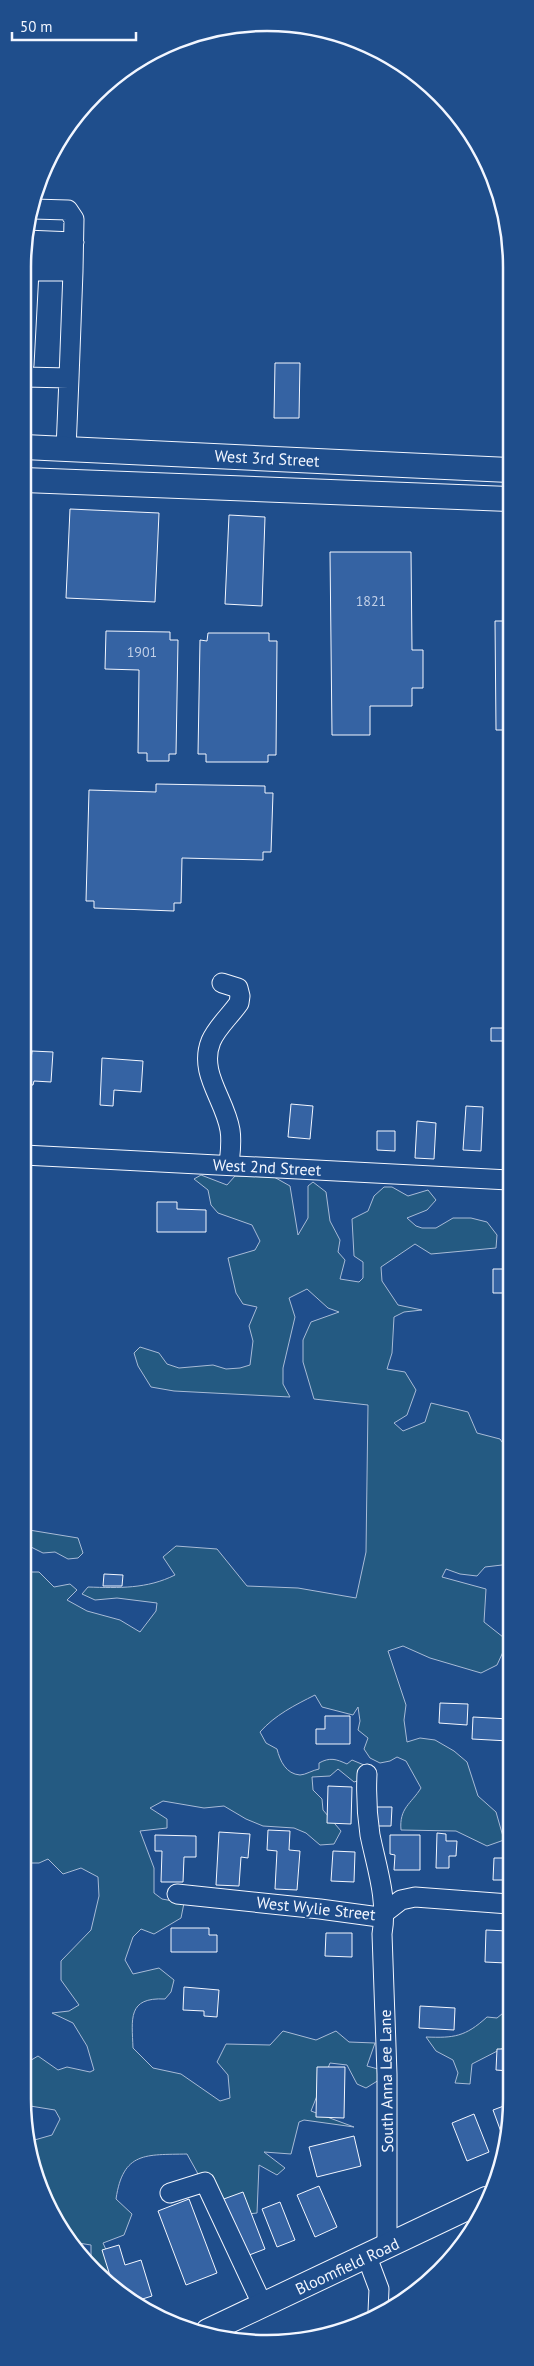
<svg xmlns="http://www.w3.org/2000/svg" width="534" height="2366" viewBox="0 0 534 2366" font-family="'PT Sans',sans-serif">
<style>
.green{fill:#245a82;stroke:#a8bbd7}
.building{fill:#3563a3;stroke:#f2f6ff}
.lines{fill:none;stroke-linecap:round;stroke-linejoin:round}
.minor-casing{stroke:#f2f6ff;stroke-width:21}
.major-casing{stroke:#f2f6ff;stroke-width:26}
.minor{stroke:#1f4e8c;stroke-width:19}
.major{stroke:#1f4e8c;stroke-width:24}
.rail-casing{stroke:#f2f6ff;stroke-width:5.5}
.rail{stroke:#1f4e8c;stroke-width:4;stroke-dasharray:11;stroke-linecap:butt}
.labels{text-anchor:middle;dominant-baseline:central;stroke-width:4;stroke-linejoin:round;paint-order:stroke}
.number-label{font-size:14px;fill:#c3d1e8}
.street-label{font-size:16px;fill:#f2f6ff;stroke:#1f4e8c}
.rim{fill:none;stroke:#f2f6ff;stroke-width:2.5}
</style>
<rect width="100%" height="100%" fill="#1f4e8c"/>
<path class="green" d="M201 1175 227 1185 235 1176 274 1177 290 1186 298 1235 308 1218V1186L313 1182 326 1192 330 1221 340 1240 338 1252 345 1260 340 1279 359 1282 363 1278V1262L354 1256 352 1219 368 1211 374 1196 384 1187H392L408 1196 428 1190 436 1200 427 1210 407 1218 416 1226 422 1228H436L453 1218H471L487 1222 497 1235 496 1248 431 1254 415 1244 381 1267 382 1281 398 1305 422 1310 404 1312 394 1317 392 1353 387 1369 405 1372 416 1390 407 1415 394 1423 403 1431 425 1422 431 1403 468 1412 477 1433 500 1439 509 1452 508 1544 509 1566 506 1561 502 1565 485 1567 477 1576 460 1574 446 1569 442 1577 486 1589 484 1622 508 1641 497 1665 481 1673 430 1658 403 1646 388 1651 406 1705 404 1720 407 1742 420 1738 435 1740 454 1751 467 1762 478 1796 496 1812 504 1840 487 1846 456 1831 401 1830C399 1808 411 1804 421 1788L406 1761 397 1757 390 1761 380 1763 370 1758 364 1749 368 1738 358 1730 360 1721 358 1707 353 1715 322 1707 315 1695C295 1705 275 1715 260 1732L266 1743 277 1749C280 1761 286 1774 300 1775 305 1775 313 1770 319 1769V1763C330 1757 336 1759 347 1764L352 1760 364 1765V1774L360 1780 354 1782 338 1769 330 1776 312 1777 313 1790 322 1799 323 1810 341 1831 334 1844 320 1845 306 1833 294 1828 263 1826 246 1819 224 1806 204 1808 163 1801 150 1808 167 1819V1828L140 1831 154 1868V1893L162 1899 184 1903 181 1918 154 1934 141 1929 133 1937 125 1960 133 1974 159 1968 174 1980 171 1992 165 1999C127 1997 132 2019 133 2048L153 2068 181 2074 220 2101 230 2098 228 2075 217 2062 226 2044 270 2045 283 2031 316 2040 336 2031 349 2042 375 2043 367 2066 378 2069 379 2080 366 2088 357 2084 347 2065 330 2063 311 2111 354 2127 304 2120 299 2122 291 2154 264 2152 285 2168 277 2175 259 2165 257 2213 239 2215 205 2195 197 2172 187 2154C146 2155 123 2151 116 2199L132 2214 124 2235 103 2243 117 2274 114 2284 91 2266V2245L72 2242 41 2192 31 2141 52 2135 60 2119 55 2110 24 2105 23 2065 38 2056 58 2070 67 2067 90 2072 94 2070 87 2046 73 2023 52 2013 69 2011 79 2005 61 1980V1961L91 1930 99 1896 98 1877 81 1868 63 1874 48 1859 39 1863H23V1572H39L54 1587 70 1584 77 1590 67 1600 87 1611 120 1620 140 1632 156 1611 157 1603 117 1598 95 1600 82 1594 88 1587C119 1588 147 1589 175 1575L163 1557 176 1546 217 1549 247 1586 298 1588 356 1598 366 1552 368 1405 314 1399 303 1362V1340L311 1322 339 1312 328 1308 307 1289 289 1298 295 1317 283 1368V1384L290 1397 174 1391 151 1387 138 1366 134 1353 140 1347 159 1353 167 1364 179 1368 213 1365 226 1369 240 1368 250 1365 253 1341 249 1326 257 1307 243 1304 236 1293 228 1258 255 1250 260 1241 252 1225 218 1213 211 1205 208 1190 194 1179Z
M23 1529 78 1538 83 1553 78 1558 68 1559 55 1552 43 1553 23 1543Z
M508 2009H509V2045L472 2064 470 2084 455 2083 458 2073 453 2060 436 2051 426 2037C454 2038 465 2037 487 2017L497 2018Z"/>
<path class="building" d="M275 363H300L299 418H274Z
M70 509 159 513 155 602 66 598Z
M229 515 265 517 262 606 225 604Z
M330 552H411L412 650H423V688H412V706H370V735H332Z
M495 621H509V730H496Z
M106 631 170 632V640H178L176 754H169V761H147V753H138L139 670 105 669Z
M208 633H269V641H277L276 755H268V762H206V754H198L200 640 207 641Z
M156 784 265 786V793H273L271 852H263V860L182 858 181 903H174V911L94 908V901H86L89 790 156 792Z
M491 1028H509V1041H491Z
M32 1051 53 1052 51 1082 34 1081 33 1085H24V1060H31Z
M102 1058 143 1061 141 1092 114 1090 113 1106 100 1105Z
M291 1104 313 1106 310 1139 288 1137Z
M466 1106 483 1107 481 1151 463 1150Z
M417 1121 436 1123 434 1159 415 1158Z
M377 1131H395V1151L377 1150Z
M157 1202H177V1209L206 1210V1232H157Z
M493 1269H509V1293H493Z
M104 1574 123 1575 122 1586H103Z
M440 1703 468 1704 467 1725 439 1723Z
M325 1716H350V1744H316V1729H325Z
M473 1717 509 1719V1741L472 1739Z
M328 1786 352 1787 351 1824 327 1823Z
M375 1807H392L391 1826H374Z
M268 1830 290 1831 289 1850 300 1851 297 1890 275 1889 277 1851 267 1850Z
M219 1832 250 1834 248 1858 241 1857 239 1886 216 1885Z
M437 1833 446 1834V1841H457L456 1856H449V1868H436Z
M155 1835 196 1836V1857H184L183 1882H161L162 1851H155Z
M390 1835H420V1870H394L395 1855 390 1854Z
M333 1851 355 1852 354 1882 331 1881Z
M494 1858H509V1880H493Z
M171 1928H209V1935H217V1952H171Z
M486 1930 508 1931 506 1963 485 1962Z
M326 1933H352V1957L325 1956Z
M184 1987 219 1990 217 2017 204 2016V2011L183 2010Z
M420 2006 455 2008 454 2030 419 2028Z
M497 2049H509V2071L496 2070Z
M317 2067H345L344 2118 316 2117Z
M509 2104V2131L505 2143 493 2110Z
M474 2114 489 2152 467 2161 452 2123Z
M354 2136 361 2166 317 2177 309 2147Z
M319 2186 337 2227 315 2237 297 2195Z
M243 2192 265 2249 244 2257 221 2200Z
M189 2199 217 2273 186 2285 158 2211Z
M280 2202 295 2240 277 2247 262 2209Z
M119 2245 125 2265 141 2260 152 2296 136 2301 112 2282 102 2250Z"/>
<g class="lines">
<g class="minor-casing">
<path id="minor" d="M25 240 74 242
M25 256 73 258
M24 365 29 271H73L74 219 68 210 33 209
M24 377 69 378 66 449
M69 378 73 271
M222 983 238 988 240 996 239 1003C230 1016 217 1027 211 1041 198 1073 225 1099 230 1130 232 1142 230 1154 229 1165
M24 1155 509 1180
M367 1774C366 1794 367 1815 370 1835 377 1869 388 1899 382 1934L387 2074V2248
M177 1894 320 1909 379 1917 401 1900 415 1897 509 1904
M170 2193 205 2182 263 2306
M367 2257 379 2289 378 2312"/>
</g>
<g class="major-casing">
<path id="major" d="M24 447 509 470
M24 480 509 499
M208 2331 486 2199"/>
</g>
<use href="#minor" class="minor"/>
<use href="#major" class="major"/>
<g class="rail-casing">
<path id="rail" d="M185 40 209 30"/>
</g>
<use href="#rail" class="rail"/>
</g>
<g class="labels">
<g class="number-label">
<text x="371" y="601">1821</text>
<text x="142" y="652">1901</text>
</g>
<g class="street-label">
<text transform="translate(267 458) rotate(3)">West 3rd Street</text>
<text transform="translate(267 1167) rotate(3)">West 2nd Street</text>
<text transform="translate(316 1908) rotate(6)">West Wylie Street</text>
<text transform="translate(386 2081) rotate(-91)">South Anna Lee Lane</text>
<text transform="translate(347 2266) rotate(-25)">Bloomfield Road</text>
</g>
</g>
<path d="M0 0H534V2366H0ZM267 31H267A236 236 0 0 1 503 267V2099A236 236 0 0 1 267 2335H267A236 236 0 0 1 31 2099V267A236 236 0 0 1 267 31Z" fill="#1f4e8c" fill-rule="evenodd"/>
<path class="rim" d="M267 31H267A236 236 0 0 1 503 267V2099A236 236 0 0 1 267 2335H267A236 236 0 0 1 31 2099V267A236 236 0 0 1 267 31Z"/>
<path d="M12 32v8h124v-8" fill="none" stroke="#f2f6ff" stroke-width="2.5"/>
<text x="20" y="32" font-size="15" fill="#f2f6ff" stroke="#1f4e8c" stroke-width="4" paint-order="stroke">50 m</text>
</svg>
